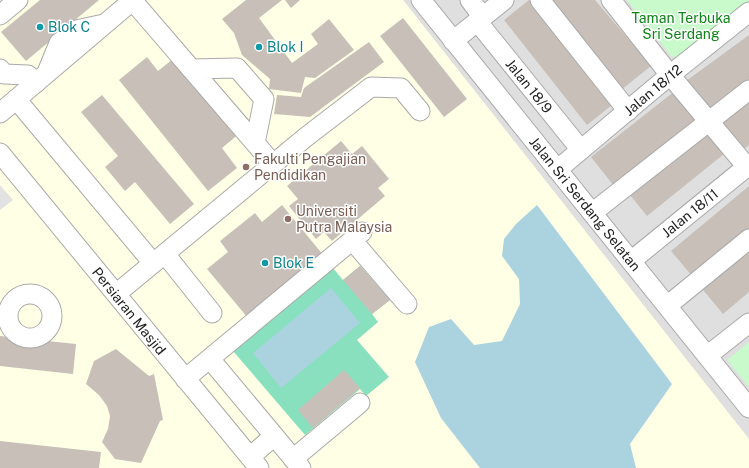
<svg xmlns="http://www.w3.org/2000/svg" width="749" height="468" viewBox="0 0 749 468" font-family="'Public Sans',sans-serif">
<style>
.residential{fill:#e0dfdf}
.education{fill:#ffffe5}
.park{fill:#c8facc}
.pitch{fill:#88e0be}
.parking{fill:#e2e2e2}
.water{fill:#aad3df}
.building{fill:#c7bfb8}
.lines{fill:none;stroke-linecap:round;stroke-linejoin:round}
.minor-casing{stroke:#a9a9a9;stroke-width:21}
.minor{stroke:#fff;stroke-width:19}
.culture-dot{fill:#0f9aa8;stroke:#fff;stroke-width:1.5}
.education-dot{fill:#8d6e63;stroke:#fff;stroke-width:1.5}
.labels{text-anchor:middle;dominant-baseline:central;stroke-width:3;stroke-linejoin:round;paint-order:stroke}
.park-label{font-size:14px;fill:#0c8416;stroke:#fff}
.culture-label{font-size:14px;fill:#0d838f;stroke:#fff;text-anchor:start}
.street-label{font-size:14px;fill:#222;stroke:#fff}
.education-label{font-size:14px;fill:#785e54;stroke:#fff;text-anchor:start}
</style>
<rect width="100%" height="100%" fill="#f2efe9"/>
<path class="residential" d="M403 0H749V439Z"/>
<path class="education" d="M0 0H403L749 439V468H0Z"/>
<path class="park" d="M627 0H749V5L683 60 671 56Z
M749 342V387L727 360Z"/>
<path class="pitch" d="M360 266 390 300 372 314 378 322 357 340 389 377 366 396 360 389 305 435 233 351 332 267 343 280Z"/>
<path class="parking" d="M0 185 13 200 0 210Z"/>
<path class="water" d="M537 205 672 384 630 444 636 468H480L441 418 415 362 429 327 451 319 474 345 502 341 520 304 519 279 502 256 504 239 516 224Z
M331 288 360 323 281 388 253 353Z"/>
<path class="building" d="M40 0H99L26 61 1 32Z
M246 0H282L259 18 292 63 318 44 311 34 329 19 354 50 315 78 305 77 301 93 269 89 270 79 242 55 234 33 222 19Z
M285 0H300L291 8Z
M529 0H537L617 101 587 125 504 20Z
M545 0H595L651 66 621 90Z
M403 18 467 99 444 117 380 36Z
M749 35V84L709 113 686 81Z
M369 42 384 62 310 117 274 114 277 95 301 97 304 88Z
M178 55 240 133 222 148 237 168 208 191 119 80 147 57 158 71Z
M675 91 698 120 614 186 591 157Z
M749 93V145L739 153 713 120Z
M102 95 194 204 170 224 135 182 125 191 105 167 118 156 81 112Z
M703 128 724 154 647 216 626 190Z
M341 141 352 154 362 146 389 179 378 188 385 196 332 241 324 232 316 239 289 206 298 199 287 186Z
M749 186V230L693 277 671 251Z
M282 205 324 256 248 318 207 269 228 252 220 241 255 213 262 222Z
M749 243V292L723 314 699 285Z
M360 266 390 300 372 314 343 280Z
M0 336 76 344 73 374 0 366Z
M116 349 149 376 154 374 163 420 160 421 141 463 115 459 102 442 108 429 110 416 107 406 99 395 86 384 94 361Z
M344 370 360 388 313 428 298 410Z
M0 441 101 452 99 468H0Z"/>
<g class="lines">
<g class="minor-casing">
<path id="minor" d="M132 0 273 164
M421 0 749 408
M470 0 483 17
M540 0 628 111
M611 0 670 75 747 167
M0 15 18 0
M477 21 581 150
M453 41 504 0
M0 69 4 74 28 75 36 83
M191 69 237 68 264 99 255 143
M48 70 59 43 76 30 104 24
M16 99 153 263
M0 113 132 1
M0 153 259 468
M557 170 670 75 749 12
M592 213 749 90
M352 240 407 304
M165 254 212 313
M631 261 749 165
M8 316a22 22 0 1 1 44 0a22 22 0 1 1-44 0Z
M116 294 306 137 371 87 401 88 420 111
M667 306 749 239
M707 356 749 323
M210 359 301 468
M185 379 362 232
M250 457 274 436
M293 459 360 403"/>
</g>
<use href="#minor" class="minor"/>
</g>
<g class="culture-dot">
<circle cx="40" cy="27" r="4"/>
<circle cx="259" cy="47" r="4"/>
<circle cx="265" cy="263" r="4"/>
</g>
<g class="education-dot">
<circle cx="246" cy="167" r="4"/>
<circle cx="288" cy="219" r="4"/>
</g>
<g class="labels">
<g class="park-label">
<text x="681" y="18">Taman Terbuka<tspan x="681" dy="16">Sri Serdang</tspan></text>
</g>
<g class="culture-label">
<text x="48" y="27">Blok C</text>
<text x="267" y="47">Blok I</text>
<text x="273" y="263">Blok E</text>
</g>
<g class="street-label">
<text transform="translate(529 86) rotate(51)">Jalan 18/9</text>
<text transform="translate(653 90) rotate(-40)">Jalan 18/12</text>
<text transform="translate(585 204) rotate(51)">Jalan Sri Serdang Selatan</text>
<text transform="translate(690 213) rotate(-39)">Jalan 18/11</text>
<text transform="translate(129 311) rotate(51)">Persiaran Masjid</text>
</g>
<g class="education-label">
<text x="254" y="159">Fakulti Pengajian<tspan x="254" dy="16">Pendidikan</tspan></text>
<text x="296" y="211">Universiti<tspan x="296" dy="16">Putra Malaysia</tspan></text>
</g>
</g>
</svg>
